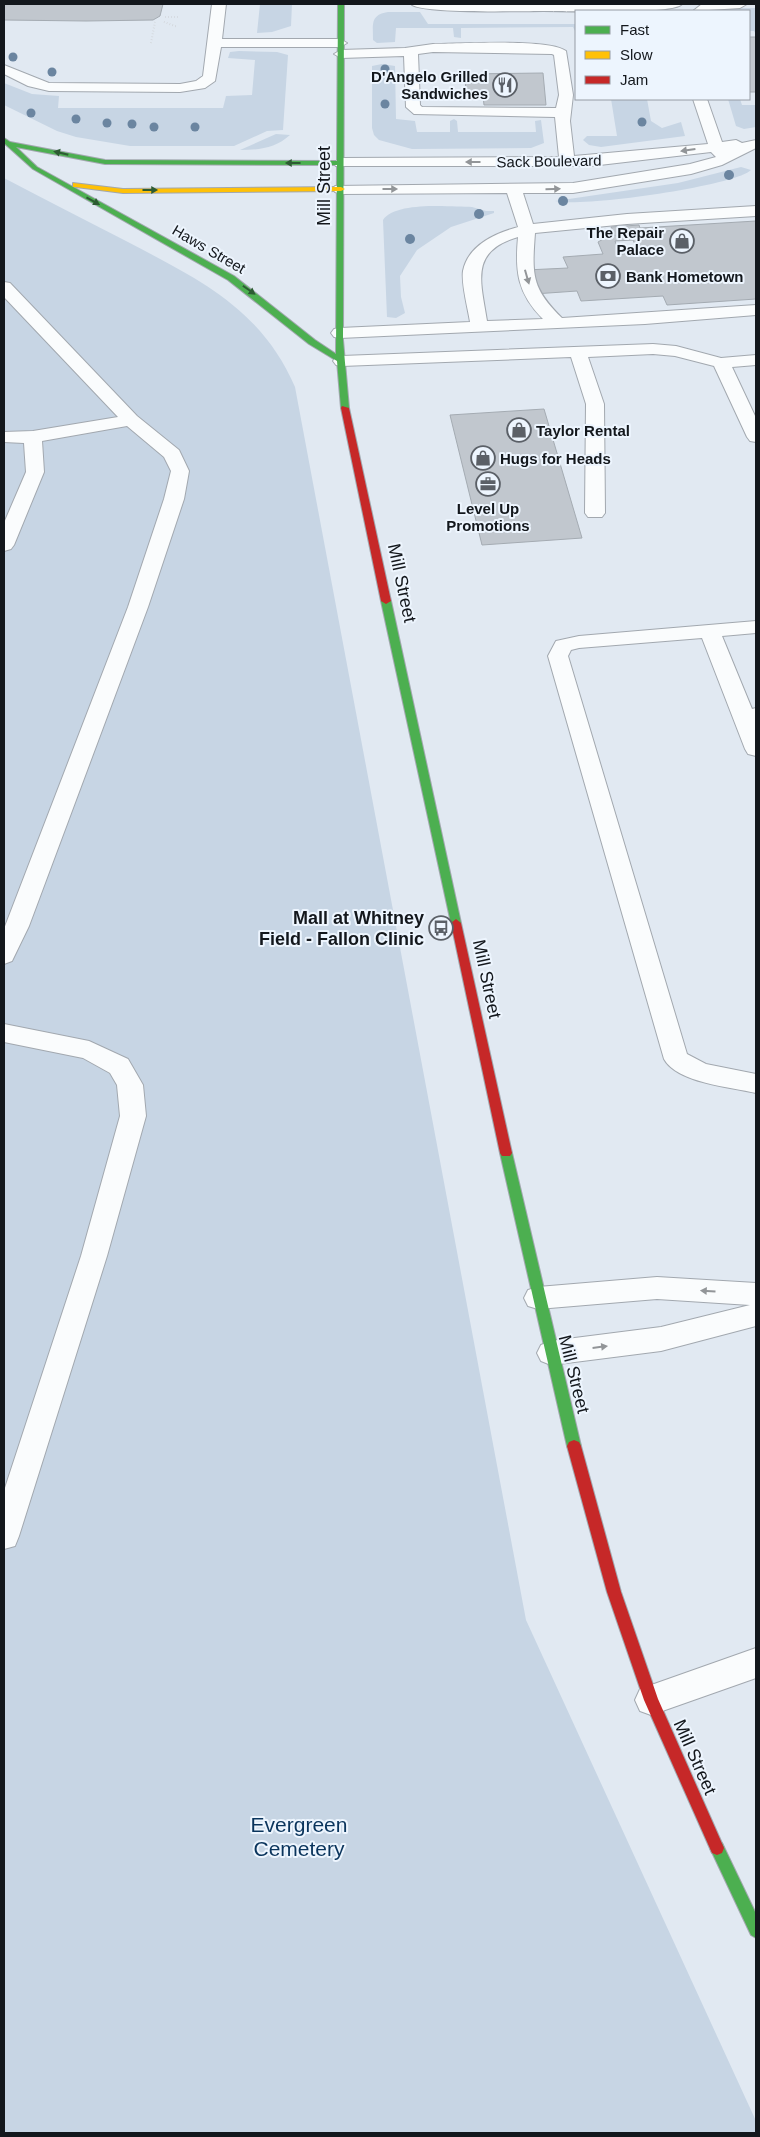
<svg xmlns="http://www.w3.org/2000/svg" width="760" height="2137" viewBox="0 0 760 2137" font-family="Helvetica,sans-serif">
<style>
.green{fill:#c7d5e4}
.building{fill:#c1c7ce;stroke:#a4abb2;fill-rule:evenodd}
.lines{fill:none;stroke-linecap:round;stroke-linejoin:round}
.lane-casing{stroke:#a2a8af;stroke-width:2}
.fast-casing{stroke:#a2a8af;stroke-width:2}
.slow-casing{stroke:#a2a8af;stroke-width:2}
.jam-casing{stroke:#a2a8af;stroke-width:2}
.path{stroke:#ccced1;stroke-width:2;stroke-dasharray:0.5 2.5;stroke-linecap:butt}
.lane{fill:#fafcfd;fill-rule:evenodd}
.fast{fill:#4caf50;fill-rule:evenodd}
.slow{fill:#ffc107;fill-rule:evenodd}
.jam{fill:#c62828;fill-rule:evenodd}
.tree{fill:#6b85a0}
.oneway{fill:#929598}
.oneway2{fill:#2d5b33}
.labels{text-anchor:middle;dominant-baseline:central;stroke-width:4;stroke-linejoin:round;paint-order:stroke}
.far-poi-label{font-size:15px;font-weight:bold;fill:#13171c;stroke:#edf5fe;text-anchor:start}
.far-street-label{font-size:15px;fill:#13171c;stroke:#edf5fe}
.street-label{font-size:18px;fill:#13171c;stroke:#edf5fe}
.poi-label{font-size:18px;font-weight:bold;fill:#13171c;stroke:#edf5fe;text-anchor:end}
.near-park-label{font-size:21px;fill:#0a345c;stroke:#edf5fe}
</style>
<rect width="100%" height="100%" fill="#e1e9f2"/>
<path class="green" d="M260 4H292L291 26 272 32 257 33Z
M725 8H756V34L754 31H749V11H710Z
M388 12H420L428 24H576V33L573 27 461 28V38L454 37 453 28H396L395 42 377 43 373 40C373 24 370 15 388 12Z
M239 51 277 52 288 55 283 130 267 131 234 146H130L76 137 57 131 4 105V83L32 94 59 96 58 108H223L226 96 252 95 255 60 228 58 230 52Z
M382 64 395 66 396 119 415 121 417 132H450V121L454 119 457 121 458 132H536L535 121 541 120 544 143 531 148 412 149 379 140 374 135 372 128V66Z
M611 99H647L651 121 662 128 681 122 685 136 601 147 589 145 583 140 587 136H617Z
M728 99H740L742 105H756V127L744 129 736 126Z
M276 134 290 135C276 148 259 150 240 150Z
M741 167 751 170C735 186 579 208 555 201L678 183Z
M4 178C44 199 85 220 126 241 198 279 261 308 295 387L526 1620 756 2121V2133H4Z
M472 207 486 211H494V213L451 227 417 250 400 276 401 297 405 313 396 318 387 317 383 220C396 201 451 207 472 207Z"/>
<path class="building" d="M4 4H163L160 16 153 20 86 21 4 20Z
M749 37H756V92H749Z
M543 73 546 105H484L483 96H466L465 74Z
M756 221V299L667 305 663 296 581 301 577 291 534 294 526 270 568 268 563 257 603 254 598 242 607 237 615 236 611 227 639 225 640 228ZM633 240 639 253 620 254 615 241Z
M544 409 582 538 482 545 450 415Z"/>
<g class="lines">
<g class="lane-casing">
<path id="lane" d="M212 4H226L222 39H340L347 43 340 47H221L215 81 205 88 180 92 49 91 28 86 4 74V65L49 83 180 84 196 81 203 76Z
M411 4H682C673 15 563 11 543 11 524 11 418 14 411 4Z
M702 4H747L740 8 693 11Z
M433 44C459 44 549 38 566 51L573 95 570 121 574 156 708 144 693 99H707L722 142 736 140 742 143 756 140V148L722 165 691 174 573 193H523L533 224 627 214 756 206V216L627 224 535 233C532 274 531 288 562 318L756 305V315L645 324 340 338 334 337 331 333 334 329 340 328 470 322C468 309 461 283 463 271 468 245 496 233 518 227L507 193 341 194 335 192 333 189 335 186 573 183 690 164 716 157 711 152 591 166H336L333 163 341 158 559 157 555 117 414 114 406 107 404 56 341 58 334 54 341 50 405 48ZM433 52 552 54 554 55 559 95 556 108 422 107 420 105 418 54ZM518 237C515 271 517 293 543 319L487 321C481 282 469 251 518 237Z
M4 282 10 283 137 416 179 450 189 471 184 499 148 607 29 926 12 961 4 964V929L128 607 164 499 171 471 164 457 127 426 42 441 44 472 14 545 11 549 4 551V523L26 472 24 443 4 442V432L33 431 118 417 4 297Z
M653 344 676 346 721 358 756 355V365L732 367 756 418V442L750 441 747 437 714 366 675 356 653 354 588 357 604 404 605 513 602 517H588L585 513 586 404 571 357 342 366 336 365 333 361 336 357 342 356Z
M756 621V633L722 636 752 709 756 708V756L748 754 745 749 702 638 579 648 571 650 568 656 687 1054 706 1064 756 1074V1093C731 1087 677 1083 664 1059L548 656 556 641 579 636Z
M4 1024 89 1041 128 1059 143 1085 146 1116 107 1256 19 1536 15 1546 4 1549V1491L81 1256 120 1116 117 1085 110 1073 83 1058 4 1042Z
M657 1277 756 1283V1326L661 1351 551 1365 541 1361 537 1353 541 1345 551 1341 661 1327 750 1305 657 1299 538 1309 528 1306 524 1298 528 1290 538 1287Z
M756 1648V1678L651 1715 640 1711 635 1700 640 1689Z"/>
</g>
<g class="fast-casing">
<path id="fast" d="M338 4H344L343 340 349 408 345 410 341 408 337 361 309 344 228 280 33 169 4 143V138L10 142 105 160 337 161ZM16 147 105 164 337 165 336 354 315 340 234 276 37 167Z
M386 598 391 601 461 923 456 927 451 923 381 601Z
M506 1148 510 1150 512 1153 581 1446 579 1450 574 1452 569 1450 567 1446 500 1153 502 1150Z
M717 1841 722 1843 756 1914V1938L751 1935 710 1848 712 1843Z"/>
</g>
<g class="slow-casing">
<path id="slow" d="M73 183 123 189 341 187 345 189 341 191 123 193 76 187H73Z"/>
</g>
<g class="jam-casing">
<path id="jam" d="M342 406 349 408 391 601 386 604 381 601 341 408Z
M456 919 461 923 512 1153 510 1156H502L500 1153 451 923Z
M574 1440 579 1442 581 1446 621 1592 658 1699 724 1848 722 1853 717 1855 712 1853 644 1700 607 1592 567 1446 569 1442Z"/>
</g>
<path class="path" d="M165 17H179
M164 22 178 27
M151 43 155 22"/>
<use href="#lane" class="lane"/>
<use href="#fast" class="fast"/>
<use href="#slow" class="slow"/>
<use href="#jam" class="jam"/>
</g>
<g class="tree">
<circle cx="13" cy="57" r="4.5"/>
<circle cx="385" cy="69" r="4.5"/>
<circle cx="52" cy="72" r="4.5"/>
<circle cx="385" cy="104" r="4.5"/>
<circle cx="31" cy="113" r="4.5"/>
<circle cx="76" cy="119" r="4.5"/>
<circle cx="642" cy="122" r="4.5"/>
<circle cx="107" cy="123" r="4.5"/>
<circle cx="132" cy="124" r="4.5"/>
<circle cx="154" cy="127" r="4.5"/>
<circle cx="195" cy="127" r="4.5"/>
<circle cx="729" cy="175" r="5"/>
<circle cx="563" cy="201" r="5"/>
<circle cx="479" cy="214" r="5"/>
<circle cx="410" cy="239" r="5"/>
</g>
<defs><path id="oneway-solid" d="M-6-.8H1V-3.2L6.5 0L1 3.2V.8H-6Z" transform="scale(1.25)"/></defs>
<g class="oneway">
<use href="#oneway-solid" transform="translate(688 150) rotate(172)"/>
<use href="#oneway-solid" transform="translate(473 162) rotate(180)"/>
<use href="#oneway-solid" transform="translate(390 189)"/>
<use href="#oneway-solid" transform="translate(553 189) rotate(-2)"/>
<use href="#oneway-solid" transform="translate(527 277) rotate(74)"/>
<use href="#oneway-solid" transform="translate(708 1291) rotate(-177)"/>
<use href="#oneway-solid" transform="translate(600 1347) rotate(-7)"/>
</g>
<g class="oneway2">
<use href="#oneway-solid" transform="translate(61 153) rotate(-167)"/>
<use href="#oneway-solid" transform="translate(293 163) rotate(180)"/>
<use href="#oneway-solid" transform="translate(150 190)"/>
<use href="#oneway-solid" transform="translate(93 201) rotate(29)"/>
<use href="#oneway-solid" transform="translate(249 290) rotate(35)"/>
</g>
<defs>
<g id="restaurant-ring" transform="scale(1.25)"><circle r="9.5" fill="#edf5fe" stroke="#5b6067" stroke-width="1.5"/><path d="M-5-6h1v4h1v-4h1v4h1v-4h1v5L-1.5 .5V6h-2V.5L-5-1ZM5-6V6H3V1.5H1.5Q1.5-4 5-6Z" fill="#5b6067"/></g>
<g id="shop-ring" transform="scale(1.25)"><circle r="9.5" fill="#edf5fe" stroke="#5b6067" stroke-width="1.5"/><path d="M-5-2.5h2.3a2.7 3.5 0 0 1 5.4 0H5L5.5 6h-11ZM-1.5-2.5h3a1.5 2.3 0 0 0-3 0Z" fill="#5b6067"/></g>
<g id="bank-ring" transform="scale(1.25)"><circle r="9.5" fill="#edf5fe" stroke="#5b6067" stroke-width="1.5"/><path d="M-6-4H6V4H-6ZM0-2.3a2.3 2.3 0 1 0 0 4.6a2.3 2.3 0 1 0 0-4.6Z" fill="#5b6067"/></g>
<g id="office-ring" transform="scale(1.25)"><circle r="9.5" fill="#edf5fe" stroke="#5b6067" stroke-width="1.5"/><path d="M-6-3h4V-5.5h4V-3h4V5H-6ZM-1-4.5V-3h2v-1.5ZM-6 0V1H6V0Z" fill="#5b6067"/></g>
<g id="bus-ring" transform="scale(1.25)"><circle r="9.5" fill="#edf5fe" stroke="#5b6067" stroke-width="1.5"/><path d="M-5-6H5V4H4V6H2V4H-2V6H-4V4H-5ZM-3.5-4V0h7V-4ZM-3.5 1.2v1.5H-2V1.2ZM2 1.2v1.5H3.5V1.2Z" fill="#5b6067"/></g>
</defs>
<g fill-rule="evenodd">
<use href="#restaurant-ring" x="505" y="85"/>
<use href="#shop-ring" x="682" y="241"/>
<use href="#bank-ring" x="608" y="276"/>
<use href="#shop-ring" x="519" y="430"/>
<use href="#shop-ring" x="483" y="458"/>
<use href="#office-ring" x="488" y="484"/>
<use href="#bus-ring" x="441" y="928"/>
</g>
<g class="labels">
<g class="far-poi-label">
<text x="488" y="76" text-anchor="end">D'Angelo Grilled<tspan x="488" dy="17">Sandwiches</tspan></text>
<text x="664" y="232" text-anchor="end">The Repair<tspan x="664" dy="17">Palace</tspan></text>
<text x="626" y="276">Bank Hometown</text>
<text x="536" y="430">Taylor Rental</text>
<text x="500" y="458">Hugs for Heads</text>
<text x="488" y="508" text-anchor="middle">Level Up<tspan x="488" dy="17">Promotions</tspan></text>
</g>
<g class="far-street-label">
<text transform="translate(549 161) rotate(-1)">Sack Boulevard</text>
<text transform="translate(209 249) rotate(30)">Haws Street</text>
</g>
<g class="street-label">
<text transform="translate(324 186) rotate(-90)">Mill Street</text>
<text transform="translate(402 583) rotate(78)">Mill Street</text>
<text transform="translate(487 979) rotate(78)">Mill Street</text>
<text transform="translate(574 1374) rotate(76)">Mill Street</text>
<text transform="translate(695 1757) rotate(66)">Mill Street</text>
</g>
<g class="poi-label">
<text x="424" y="918">Mall at Whitney<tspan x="424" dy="21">Field - Fallon Clinic</tspan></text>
</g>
<g class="near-park-label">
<text x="299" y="1824">Evergreen<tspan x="299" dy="24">Cemetery</tspan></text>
</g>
</g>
<rect width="760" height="2137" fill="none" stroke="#13171c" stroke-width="10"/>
<rect x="575" y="10" width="175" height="90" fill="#edf5fe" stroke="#969ca4"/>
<rect x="585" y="26" width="25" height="8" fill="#4caf50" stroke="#969ca4"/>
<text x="620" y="35" font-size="15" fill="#13171c">Fast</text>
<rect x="585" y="51" width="25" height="8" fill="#ffc107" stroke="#969ca4"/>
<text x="620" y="60" font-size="15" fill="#13171c">Slow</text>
<rect x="585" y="76" width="25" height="8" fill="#c62828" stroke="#969ca4"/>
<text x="620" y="85" font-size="15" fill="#13171c">Jam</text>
</svg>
